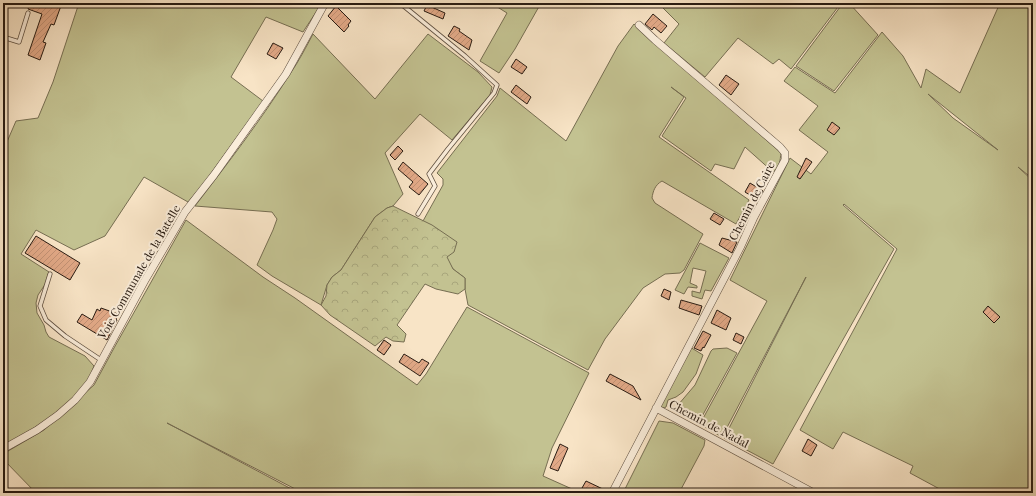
<svg xmlns="http://www.w3.org/2000/svg" width="1036" height="496" viewBox="0 0 1036 496" font-family="'IM FELL French Canon',serif">
<style>
.grass{fill:#c3c291;stroke:#766e52;fill-rule:evenodd}
.forest{fill:url(#forest-crowns);stroke:#766e52}
.building{fill:url(#building-hatch);stroke:#281b12}
.lines{fill:none;stroke-linecap:round;stroke-linejoin:round}
.service-casing{stroke:#5c4d3f;stroke-width:5}
.minor-casing{stroke:#5c4d3f;stroke-width:8}
.service{stroke:#faedda;stroke-width:3.5}
.minor{stroke:#faedda;stroke-width:7}
.labels{text-anchor:middle;dominant-baseline:central;stroke-width:4;stroke-linejoin:round;paint-order:stroke}
.street-label{font-size:12px;fill:#281b12;stroke:#faedda}
</style>
<defs>
<pattern id="forest-crowns" width="20" height="18" patternUnits="userSpaceOnUse"><rect width="20" height="18" fill="#c3c291"/><path d="M2 6a3 3 0 1 1 6 0M12 15a3 3 0 1 1 6 0" fill="none" stroke="#a8a67c"/></pattern>
<pattern id="building-hatch" width="6" height="6" patternUnits="userSpaceOnUse"><rect width="6" height="6" fill="#e2a987"/><path d="M-1 1l2-2M0 6l6-6M5 7l2-2" fill="none" stroke="#c29174"/></pattern>
</defs>
<rect width="100%" height="100%" fill="#f8e4c6"/>
<filter id="stains"><feTurbulence type="fractalNoise" baseFrequency=".005" numOctaves="4"/><feColorMatrix values="0 0 0 0 .2 0 0 0 0 .09 0 0 0 0 .02 0 0 0 .5 -.17"/></filter>
<radialGradient id="worn" r=".72"><stop offset=".6" stop-color="#630" stop-opacity="0"/><stop offset="1" stop-color="#630" stop-opacity=".3"/></radialGradient>
<path class="grass" d="M79 3H322L303 32 266 17 231 77 263 101 204 183 188 202 144 177 105 236 74 250 36 230 21 254 49 272 46 283 38 295 36 303 37 313 44 325 46 332 49 337 85 356 94 366C83 402 33 429 3 446V151L16 121 38 118 53 82Z
M491 3H541L515 49 499 73 480 61 507 13Z
M659 3H841L791 69 779 59 773 64 738 38 705 77 664 43 679 24 659 4Z
M843 3H849L878 35 834 91 796 66Z
M1000 3H1028L1033 5V179L1018 167 1033 181V493H947L910 473 913 466 843 432 833 449 800 430 897 249 844 204 843 205 894 249 773 464 724 438 806 277 722 437 700 424 767 301 730 280 790 158 811 174 828 152 799 130 818 106 784 81 795 67 835 93 882 32 903 56 921 88 926 69 960 93ZM928 94 998 150 953 118Z
M634 24 649 38 781 153C780 160 780 168 773 172L745 147 734 169 715 164 711 171 662 136 686 98 671 87 684 97 659 137 749 200 736 224 662 181C655 185 653 191 652 198L655 203 703 234 684 270 680 273 665 274 643 288 605 339 588 370 468 305 465 289V278L453 269 423 221 443 185V179L437 173 497 96 500 88 566 141 618 46Z
M313 34 375 99 428 34 478 72 492 87 490 95 452 140 420 114 385 153 403 194 393 206 387 208 375 217 341 270 332 277 327 285 321 305 272 276 257 265 273 230 277 219 272 212 195 206C228 163 261 120 290 74 299 61 306 47 313 34Z
M186 220 263 277 295 298 417 385 426 374 467 307 589 373 552 448 543 476 581 493H303L167 423 299 493H36L3 459V454L44 430 94 385 114 348Z
M700 243 729 258 711 291 705 290 702 299 692 296V291L700 293 706 271 693 268 690 283 697 286V288L688 287 684 294 675 290Z
M690 347 703 355 696 374 683 392 676 397 668 400 666 407 664 408 658 406Z
M727 348 737 353 700 420 681 410 678 405 695 385 711 351 713 349Z
M659 421 673 423 705 440 704 446 679 493H623Z"/>
<path class="forest" d="M393 206 432 225 457 242 454 252 447 257 453 269 465 278V289L458 294 436 289 425 284 397 325 406 334 404 342 393 341 386 337 375 346 330 315 321 305 326 296 327 285 332 277 341 270 375 217 387 208Z"/>
<path class="building" d="M30 3H41L49 6 51 3H62L54 25 51 24 43 42 46 43 40 60 28 55 42 14 28 9Z
M427 5 445 13 443 19 424 11Z
M336 6 351 21 348 25 349 26 344 32 328 16Z
M653 14 667 26 661 33 654 27 652 30 645 24Z
M454 26 460 29 459 31 472 40 469 50 448 36Z
M273 43 283 48 276 59 267 54Z
M516 59 527 67 522 74 511 67Z
M726 75 739 84 731 95 719 85Z
M516 85 531 97 527 104 511 92Z
M832 122 840 128 834 135 827 130Z
M398 146 403 151 395 160 390 155Z
M806 158 812 162 800 179 797 177Z
M403 162 428 184 419 195 409 187 413 182 398 169Z
M750 183 763 191 758 200 745 192Z
M714 213 724 219 720 225 710 219Z
M36 236 80 263 70 280 25 253Z
M722 238 737 242 732 253 719 245Z
M664 289 671 292 669 300 661 296Z
M681 300 702 306 699 315 679 308Z
M988 306 1000 317 994 323 983 312Z
M101 308 118 314 116 320H117L107 340 77 322 82 314 92 320 97 309 100 311Z
M717 310 731 318 726 330 711 323Z
M703 331 711 335 704 348 703 347 701 351 694 348Z
M736 333 744 337 741 344 733 340Z
M384 340 391 345 384 355 377 350Z
M404 354 419 363 422 359 429 363 420 376 399 362Z
M610 374 633 386 641 400 606 381Z
M808 439 817 445 811 456 802 451Z
M560 444 568 448 558 471 550 468Z
M586 481 607 491V493H592L582 488Z"/>
<g class="lines">
<g class="service-casing">
<path id="service" d="M400 3 465 56 497 85 494 93 448 149 429 174 435 186 418 214
M3 37 19 42 28 13
M50 274 40 306 46 320 65 336 101 360"/>
</g>
<g class="minor-casing">
<path id="minor" d="M656 408 814 493
M3 449 37 430 58 415 75 400 90 382 144 282 185 212 214 175 286 74 325 3
M612 493 740 248 754 217 785 160V153L780 147 655 40 639 25"/>
</g>
<use href="#service" class="service"/>
<use href="#minor" class="minor"/>
</g>
<g class="labels">
<g class="street-label">
<text transform="translate(752 201) rotate(-63)">Chemin de Caire</text>
<text transform="translate(139 272) rotate(-60)">Voie Communale de la Batelle</text>
<text transform="translate(709 424) rotate(28)">Chemin de Nadal</text>
</g>
</g>
<rect width="1036" height="496" fill="none" stroke="#f8e4c6" stroke-width="16"/>
<rect x="4" y="4" width="1028" height="488" fill="none" stroke="#281b12" stroke-width="2"/>
<rect x="8" y="8" width="1020" height="480" fill="none" stroke="#281b12"/>
<rect width="100%" height="100%" filter="url(#stains)"/>
<rect width="100%" height="100%" fill="url(#worn)"/>
</svg>
